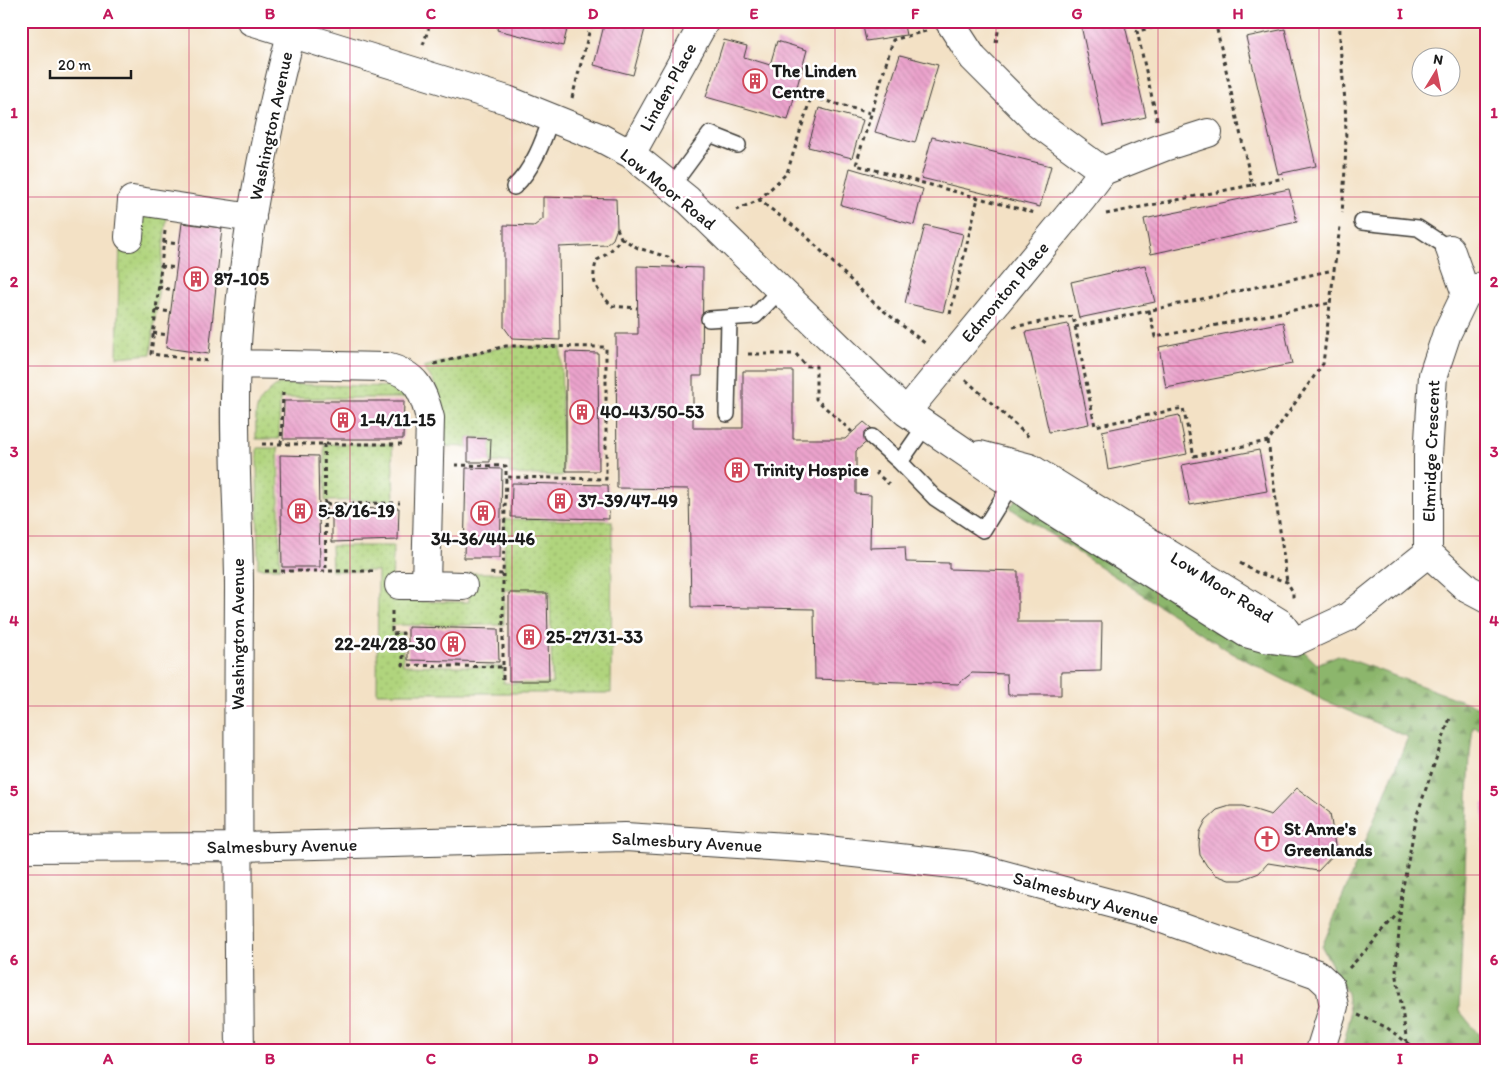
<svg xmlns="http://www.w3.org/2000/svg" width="1508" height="1072" viewBox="0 0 1508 1072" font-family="Itim,sans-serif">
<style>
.grass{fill:url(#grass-dots);stroke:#66784c;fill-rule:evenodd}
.forest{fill:url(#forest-firs);stroke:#546944}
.building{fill:url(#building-back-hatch)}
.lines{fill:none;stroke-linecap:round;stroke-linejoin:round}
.service-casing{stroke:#3c3a35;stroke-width:18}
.minor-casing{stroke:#3c3a35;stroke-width:30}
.path{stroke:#3c3a35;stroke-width:3;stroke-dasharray:4 4;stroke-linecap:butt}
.service{stroke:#fff;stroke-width:15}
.minor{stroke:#fff;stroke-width:28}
.grid{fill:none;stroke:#c2185b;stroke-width:1;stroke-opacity:0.55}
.labels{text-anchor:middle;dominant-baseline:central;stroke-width:5;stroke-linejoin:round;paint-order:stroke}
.poi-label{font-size:18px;font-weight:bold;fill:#1c1c1c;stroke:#fff;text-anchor:start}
.street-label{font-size:18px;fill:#1c1c1c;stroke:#fff}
.neatline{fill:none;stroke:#c2185b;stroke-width:2}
.grid-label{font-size:16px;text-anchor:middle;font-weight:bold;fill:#c2185b}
</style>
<defs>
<pattern id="grass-dots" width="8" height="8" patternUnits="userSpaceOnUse" patternTransform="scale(1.25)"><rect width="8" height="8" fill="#b0d47d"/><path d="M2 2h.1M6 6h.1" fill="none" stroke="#97b56b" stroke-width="1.8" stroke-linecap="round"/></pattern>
<pattern id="forest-firs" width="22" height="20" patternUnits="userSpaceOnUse" patternTransform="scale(1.25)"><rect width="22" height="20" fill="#8cb66c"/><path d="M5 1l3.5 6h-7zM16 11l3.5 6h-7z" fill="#729358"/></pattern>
<pattern id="building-back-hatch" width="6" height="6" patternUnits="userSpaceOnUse" patternTransform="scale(1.25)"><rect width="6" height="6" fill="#eba3cc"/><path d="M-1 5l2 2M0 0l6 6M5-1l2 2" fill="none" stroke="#c98caf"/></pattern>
</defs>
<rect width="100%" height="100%" fill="#fff"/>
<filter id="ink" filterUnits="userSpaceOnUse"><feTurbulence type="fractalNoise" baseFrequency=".02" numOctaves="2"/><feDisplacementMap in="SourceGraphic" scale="10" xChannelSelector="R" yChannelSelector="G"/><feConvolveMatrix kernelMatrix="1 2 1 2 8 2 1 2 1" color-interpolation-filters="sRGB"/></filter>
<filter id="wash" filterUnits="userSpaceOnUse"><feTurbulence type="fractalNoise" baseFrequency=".0096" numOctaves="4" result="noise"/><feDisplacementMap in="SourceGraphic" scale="20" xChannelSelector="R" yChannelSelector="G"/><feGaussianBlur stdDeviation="1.12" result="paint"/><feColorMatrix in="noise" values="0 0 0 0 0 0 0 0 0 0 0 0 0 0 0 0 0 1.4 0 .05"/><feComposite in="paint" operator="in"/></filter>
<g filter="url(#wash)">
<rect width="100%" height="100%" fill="#f3e1c5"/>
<path class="grass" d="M146 202 168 206 151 354 117 357 120 237Z
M506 346 561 347 563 476 510 474V462H490L491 439 468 438V447L444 446C443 414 445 393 423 367Z
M279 384 398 387 404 391V398H280L279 439H256C256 407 252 405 279 384Z
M324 444H392L394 500 325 501Z
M257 448H278L280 568H258Z
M505 519 612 521 611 693H377L378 571H332L331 546H393L392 601 469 602V573H504ZM504 590 550 591 552 684 504 683 503 667 403 665V633L392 634V625H504Z"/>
<path class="forest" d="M1022 491 1294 642 1317 664 1338 655 1487 710V731L1473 727 1470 754 1459 1010 1487 1045V1051H1342L1350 1018 1347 993 1322 947 1408 737 1323 700 1232 653 1010 508Z"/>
<g id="blocks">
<path class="building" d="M499 21H569L563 46 497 30Z
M605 21H647L633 75 594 65Z
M862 21H903L906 35 866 41Z
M1080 21H1124L1146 117 1103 126Z
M1285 29 1316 166 1278 174 1246 37Z
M724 40 747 46 744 57 770 65 777 41 807 50 788 120 706 97Z
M900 55 938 65 915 143 875 132Z
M819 108 863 120 852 158 808 147Z
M932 137 1051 166 1040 207 921 178Z
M850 168 923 189 914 225 841 205Z
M1289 189 1297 222 1151 254 1144 219Z
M543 197 616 199 617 228 613 239 606 245 559 247 560 340 512 338 504 327V225L534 226 543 219Z
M182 223 222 228 209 354 166 348Z
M925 225 963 234 943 312 905 303Z
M1145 265 1155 302 1079 318 1071 282Z
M637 266 703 268 702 376H693V428H743V371H793V439H845L864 422 877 433 856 451V494L871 495 870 548 905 547 906 562 949 563V569L1018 571V622H1102L1101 671 1061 672V695H1008L1007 674 972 673 958 684 815 679 814 609 691 607 689 489 617 488 616 334H638Z
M1283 322 1292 364 1166 388 1159 347Z
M1068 324 1089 424 1049 432 1026 332Z
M566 352 598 353 599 471H566Z
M284 401H404L403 439H283Z
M1179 415 1187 454 1108 470 1102 431Z
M468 438 491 439 490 462H468Z
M1259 450 1267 491 1190 505 1182 465Z
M280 455 318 456 320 567H282Z
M466 468 502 469 500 558H464Z
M512 483 608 485 609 519 511 517Z
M399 508 398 540 332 542V509Z
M509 593H547L549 681H509Z
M408 627 498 629 499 662 408 660Z
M1297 788 1330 813 1336 852 1318 871 1268 863 1259 873 1241 880H1229L1216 875 1207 866 1200 855 1199 845 1200 832 1206 820 1217 810 1230 806H1243L1271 815Z
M1483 803H1487V961H1485Z"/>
</g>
</g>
<g filter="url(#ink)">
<use href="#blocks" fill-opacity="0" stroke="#3c3a35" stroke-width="1"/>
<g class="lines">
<g class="service-casing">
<path id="service" d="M514 187C533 169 543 142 551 118
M671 187 710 134 738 145
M1362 222 1418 228 1450 249
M709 319 755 316 780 290
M727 414 729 318
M925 426 900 462 935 498 983 530 1015 478
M872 437 900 462"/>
</g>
<g class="minor-casing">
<path id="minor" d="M251 21 507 100 601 138 631 154 688 200 906 412 1038 502 1246 633 1264 638 1294 642
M949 21 973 58 1039 124 1103 171
M631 154 705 21
M129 237 132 200 252 218
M1450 249 1466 294
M1487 284 1466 294 1447 333 1433 375 1428 456V553L1468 589 1487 599
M236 364 386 367C416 374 423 390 430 418L426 585 463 586
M906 412 1082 199 1103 171 1164 147 1208 133
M980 455 1030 468 1267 615 1280 623 1294 642
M399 585H426
M1294 642 1348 617 1428 553
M21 848 238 847 625 837 818 849 971 866 1143 912 1317 974 1330 986 1334 1006 1320 1051
M240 1051C238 897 238 743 239 588 239 513 232 438 236 362 241 251 263 141 291 34"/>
</g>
<path class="path" d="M1340 21C1339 48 1343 75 1345 102 1347 139 1345 176 1342 213
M926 31 893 40 856 165 1035 213
M996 43 1000 21
M423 45 431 21
M572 98 592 21
M1157 120 1137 31 1184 21
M1252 185 1284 178
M759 200 787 173 811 97 870 113
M736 210 759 200 804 234 875 304 926 344
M1106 214 1252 185 1215 21
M617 228 621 238C614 248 607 255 597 260 589 283 597 290 612 306L637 308
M165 231 151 354 208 361
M621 238 638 248 668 257 679 268
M163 242 179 244
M161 266 176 268
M158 287 173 290
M156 310 171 312
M1149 310 1155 337 1330 303
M950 314 978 198
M1013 327 1073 316 1095 426 1183 408 1194 456 1268 441 1323 364 1334 270 1340 227
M1075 327 1333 270
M153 333 168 335
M748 354H796L806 366H816V399L852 432
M434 364 506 346 606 347V479L506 477 503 574 487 573
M966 380 1030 438
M1268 441 1287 582
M262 444H403
M281 444 283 392
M324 444 326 571
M455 465 506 466V477
M877 471V474L889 484
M326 504 400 503
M1240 563 1256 572 1287 582 1293 592V598
M265 571H376
M392 611V634L403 633V665L503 667V574
M503 667V683
M1349 968 1369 947 1400 912
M1358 1015 1386 1027 1418 1051
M1407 1043 1396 970 1402 892 1417 815 1450 718"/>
<use href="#service" class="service"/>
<use href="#minor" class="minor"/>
</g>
</g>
<path class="grid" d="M189 21V1051M350 21V1051M512 21V1051M673 21V1051M835 21V1051M996 21V1051M1158 21V1051M1319 21V1051M21 197H1487M21 366H1487M21 536H1487M21 706H1487M21 875H1487"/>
<defs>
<g id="building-ring" transform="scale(1.25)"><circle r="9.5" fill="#fff" stroke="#d1495b" stroke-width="1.5"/><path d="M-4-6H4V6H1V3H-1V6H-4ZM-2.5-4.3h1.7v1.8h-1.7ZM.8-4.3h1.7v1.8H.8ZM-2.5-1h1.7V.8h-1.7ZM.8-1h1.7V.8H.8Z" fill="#d1495b"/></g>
<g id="church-ring" transform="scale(1.25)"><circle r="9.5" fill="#fff" stroke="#d1495b" stroke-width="1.5"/><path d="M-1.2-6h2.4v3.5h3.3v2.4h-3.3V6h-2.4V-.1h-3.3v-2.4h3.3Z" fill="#d1495b"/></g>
</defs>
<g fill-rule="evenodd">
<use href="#building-ring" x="755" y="81"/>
<use href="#building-ring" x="196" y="279"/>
<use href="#building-ring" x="582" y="412"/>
<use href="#building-ring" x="343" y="420"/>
<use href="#building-ring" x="737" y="470"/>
<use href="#building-ring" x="560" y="501"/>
<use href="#building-ring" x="300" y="511"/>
<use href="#building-ring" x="483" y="513"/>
<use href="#building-ring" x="529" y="637"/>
<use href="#building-ring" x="453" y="644"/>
<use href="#church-ring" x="1267" y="839"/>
</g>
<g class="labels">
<g class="poi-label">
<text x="772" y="71">The Linden<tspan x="772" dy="21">Centre</tspan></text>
<text x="214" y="279">87-105</text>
<text x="600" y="412">40-43/50-53</text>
<text x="360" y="420">1-4/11-15</text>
<text x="754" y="470">Trinity Hospice</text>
<text x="578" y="501">37-39/47-49</text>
<text x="318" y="511">5-8/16-19</text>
<text x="483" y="539" text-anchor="middle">34-36/44-46</text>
<text x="546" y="637">25-27/31-33</text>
<text x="436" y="644" text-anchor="end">22-24/28-30</text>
<text x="1284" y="829">St Anne's<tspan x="1284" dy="21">Greenlands</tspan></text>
</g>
<g class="street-label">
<text transform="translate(668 87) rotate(-61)">Linden Place</text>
<text transform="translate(271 126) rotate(-78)">Washington Avenue</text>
<text transform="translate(668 189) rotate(39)">Low Moor Road</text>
<text transform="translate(1005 292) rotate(-50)">Edmonton Place</text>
<text transform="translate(1431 451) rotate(-88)">Elmridge Crescent</text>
<text transform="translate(1222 587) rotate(32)">Low Moor Road</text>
<text transform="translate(238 634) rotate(-90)">Washington Avenue</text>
<text transform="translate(687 842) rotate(3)">Salmesbury Avenue</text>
<text transform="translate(282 846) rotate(-1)">Salmesbury Avenue</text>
<text transform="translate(1086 898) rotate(16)">Salmesbury Avenue</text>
</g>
</g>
<rect width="1508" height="1072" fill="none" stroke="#fff" stroke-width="55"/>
<g transform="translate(1436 72) rotate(10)"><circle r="24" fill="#ffffff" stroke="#a4a4a4"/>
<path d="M0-4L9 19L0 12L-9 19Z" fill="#d1495b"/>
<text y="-8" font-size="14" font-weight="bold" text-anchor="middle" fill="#1c1c1c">N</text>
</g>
<path d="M50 70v8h81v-8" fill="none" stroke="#1c1c1c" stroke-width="2.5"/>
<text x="58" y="70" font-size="15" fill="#1c1c1c" stroke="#ffffff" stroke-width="4" paint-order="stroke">20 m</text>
<rect x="28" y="28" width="1452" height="1016" class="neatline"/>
<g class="grid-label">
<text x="108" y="19">A</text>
<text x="270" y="19">B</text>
<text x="431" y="19">C</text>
<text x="593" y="19">D</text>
<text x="754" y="19">E</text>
<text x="915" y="19">F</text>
<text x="1077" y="19">G</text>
<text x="1238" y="19">H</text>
<text x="1400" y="19">I</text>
<text x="14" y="118">1</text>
<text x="1494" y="118">1</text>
<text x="14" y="287">2</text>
<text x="1494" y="287">2</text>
<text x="14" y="457">3</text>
<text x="1494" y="457">3</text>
<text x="14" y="626">4</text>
<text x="1494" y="626">4</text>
<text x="14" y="796">5</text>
<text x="1494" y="796">5</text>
<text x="14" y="965">6</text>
<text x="1494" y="965">6</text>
<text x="108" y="1064">A</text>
<text x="270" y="1064">B</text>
<text x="431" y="1064">C</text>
<text x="593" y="1064">D</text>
<text x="754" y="1064">E</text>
<text x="915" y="1064">F</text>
<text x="1077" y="1064">G</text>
<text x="1238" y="1064">H</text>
<text x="1400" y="1064">I</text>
</g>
</svg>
